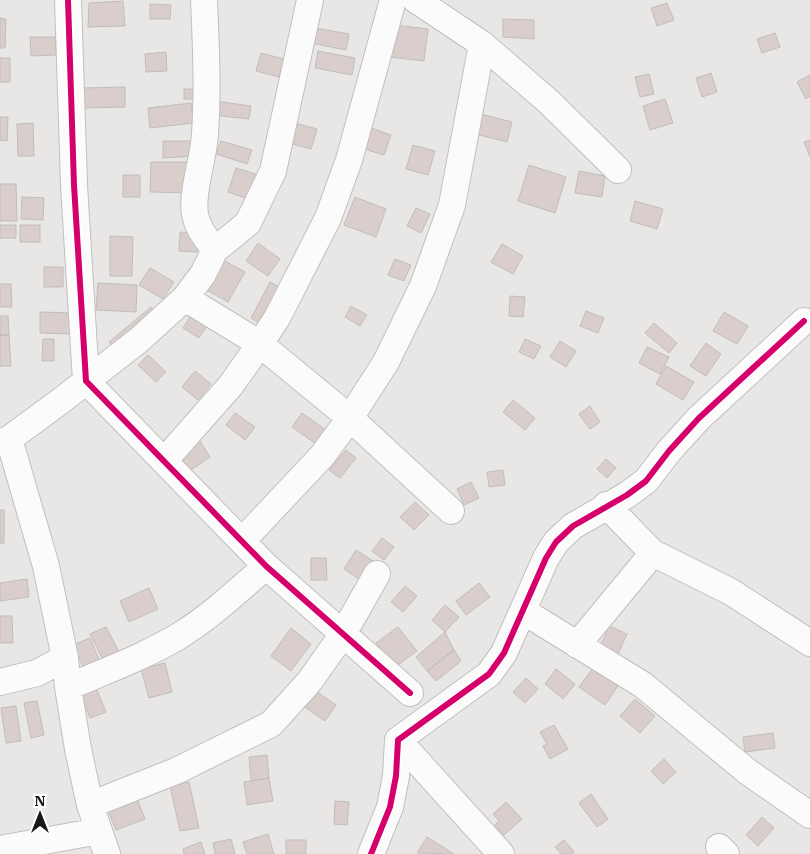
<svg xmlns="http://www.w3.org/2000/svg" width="810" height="854" viewBox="0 0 810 854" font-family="'IBM Plex Serif',serif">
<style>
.building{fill:#d9cecb;stroke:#bfbebd}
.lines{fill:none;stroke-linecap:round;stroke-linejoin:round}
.minor-casing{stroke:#c1bfbe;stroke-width:28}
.minor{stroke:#fcfbfb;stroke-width:26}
.cycleway-casing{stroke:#fff;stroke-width:9}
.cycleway{stroke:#d6006c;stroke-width:6}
</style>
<rect width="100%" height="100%" fill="#e9e7e5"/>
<path class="building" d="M123 1 125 26 88 27 89 3Z
M667 3 674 20 657 26 651 8Z
M150 4 171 5 170 19H150Z
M0 18 6 19 5 48H0Z
M503 19 534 20V39L503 37Z
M394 25 428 29 424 61 390 57Z
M315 28 349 34 346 50 311 43Z
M775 33 780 47 762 53 757 39Z
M30 37H55L56 55 31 56Z
M318 51 355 58 352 75 315 68Z
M166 52 167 71 146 72 145 54Z
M261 53 284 59 279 77 256 71Z
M0 58H10V82H0Z
M711 73 717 92 702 97 696 78Z
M649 74 654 94 640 97 635 77Z
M810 75V96L806 99 797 82Z
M125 87V107L82 108V88Z
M184 89H199V99H184Z
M665 99 673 123 650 130 643 106Z
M215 101 251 106 249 119 213 115Z
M191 103 194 123 150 128 148 108Z
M477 113 512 122 507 142 472 133Z
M0 117H8L7 141 0 140Z
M33 123 34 156H18L17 124Z
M295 123 317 129 311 149 289 143Z
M368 127 391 135 384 155 361 148Z
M810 140V157L804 142Z
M163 141H196V156L163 158Z
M221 141 252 150 247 164 216 154Z
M413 145 435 151 428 175 406 169Z
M151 162H191L190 193 150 192Z
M529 165 566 177 555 213 518 201Z
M236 168 259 175 251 200 228 192Z
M579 171 605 176 602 197 575 193Z
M123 175H140V197H123Z
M0 184H16L17 221H0Z
M22 197 44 198 43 220 21 219Z
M355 197 386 209 376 237 344 225Z
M635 201 663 209 657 229 630 221Z
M416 208 430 214 421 233 407 226Z
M0 225H16V238H0Z
M20 225H40V242H20Z
M180 232 198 233 197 252 179 251Z
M110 236 133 237 132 276H110Z
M258 243 280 259 268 276 246 261Z
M502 244 523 256 513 274 491 262Z
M395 259 411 265 404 281 388 275Z
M223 260 245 272 228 302 207 290Z
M44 267H63V287H44Z
M150 268 174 282 163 299 139 285Z
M270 282 284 290 265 326 251 318Z
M98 283 137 285 136 312 96 310Z
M0 284H11L12 307H0Z
M510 296 525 297 523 317 509 316Z
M351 306 367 315 360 326 345 317Z
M151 307 158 315 116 350 109 342Z
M194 311 210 321 199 338 183 328Z
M586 311 604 318 598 333 580 326Z
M40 312 73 313 72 334 40 333Z
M724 312 748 326 737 344 713 331Z
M0 316H8L9 335H0Z
M654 323 677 343 669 353 645 333Z
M0 335H9L11 366H0Z
M43 339H54V361H42Z
M525 339 541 346 534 359 519 352Z
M560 341 576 351 566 367 550 357Z
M706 343 721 354 706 376 690 366Z
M647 347 669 357 660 374 639 363Z
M148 355 166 372 156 382 138 365Z
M666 366 694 382 683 400 656 384Z
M195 371 211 384 198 400 182 387Z
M513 400 535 418 525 430 503 412Z
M590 406 600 422 590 429 579 414Z
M235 413 255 427 245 440 226 425Z
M302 413 326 430 316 444 292 427Z
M199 440 210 457 189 471 177 454Z
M346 450 356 458 340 478 329 470Z
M606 459 616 468 607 478 597 469Z
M503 470 505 485 489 487 487 472Z
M471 482 479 498 464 505 457 489Z
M415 502 429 515 414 530 400 517Z
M0 510H4V543H0Z
M382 538 394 547 384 560 372 551Z
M356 550 376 563 363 582 344 569Z
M311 558H326L327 580H311Z
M27 579 29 597 0 601V583Z
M479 583 490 597 466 615 456 601Z
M405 586 417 596 403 612 391 602Z
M149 588 158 609 129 622 120 601Z
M445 605 459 617 445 632 432 620Z
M0 616H12L13 643H0Z
M609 626 627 634 618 654 600 647Z
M106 627 119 652 103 660 90 634Z
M398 627 417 651 395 667 376 643Z
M291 628 311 644 291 671 271 656Z
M445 632 454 650 427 671 416 657Z
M90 638 100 662 84 669 73 645Z
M454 650 461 661 436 681 427 671Z
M165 663 172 692 149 698 141 669Z
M593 668 618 686 605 705 579 687Z
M556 669 575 684 563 699 545 684Z
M526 678 538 689 525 703 513 692Z
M310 687 336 705 325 721 299 703Z
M96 688 106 712 90 718 81 695Z
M635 699 655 716 640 733 620 716Z
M37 701 44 735 31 738 24 703Z
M16 706 21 741 6 743 1 708Z
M554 725 568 749 550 759 543 746 547 744 540 732Z
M773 733 775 748 745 752 743 737Z
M267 755 269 778 251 781 249 757Z
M664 759 676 772 663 784 651 771Z
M269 778 273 801 247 805 244 782Z
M189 782 199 828 180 831 170 786Z
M591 794 608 819 597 827 579 803Z
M137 799 145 819 116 830 108 810Z
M335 801 349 802 347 825 334 824Z
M506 802 522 819 504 835 495 825 499 821 493 814Z
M762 817 774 828 758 846 746 835Z
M268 834 274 854H247L243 842Z
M427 837 454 854 417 853Z
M231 839 235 854H215L213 843Z
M286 840H306V854H286Z
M564 840 574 852 571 854H561L555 847Z
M201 842 205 854H184L183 849Z"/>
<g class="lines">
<g class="minor-casing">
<path id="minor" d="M68 0 74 185 86 381 266 566 410 693
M204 0C206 45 208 90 205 134 204 157 191 193 195 214 197 228 207 239 215 250
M416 0 482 44 549 102 618 170
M185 298 260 344 350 418 451 511
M9 439 46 566 65 658 68 687 78 749 90 805 107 854
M0 443 9 439 58 403 139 340 185 298 203 274 215 250 248 223 273 171 310 0
M164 461 231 385 260 344 277 318 328 218 349 160 393 0
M606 505 653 553 731 592 810 643
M242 541 322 456 350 418 386 362 423 286 452 205 482 44
M523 611 643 685 748 772 810 815
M577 645 653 553
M0 682 37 673 65 658
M68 687C105 671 144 657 179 636 211 616 238 591 266 566
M398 740 501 854
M90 805 176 771 271 724 309 682 343 634 377 574
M719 847 726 854
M0 849 99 831
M371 854 390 807 396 776 398 740 489 674 504 653 546 558 556 542 573 526 627 495 646 481 669 451 699 418 804 321"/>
</g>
<use href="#minor" class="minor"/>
<g class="cycleway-casing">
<path id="cycleway" d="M68 0 74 185 86 381 266 566 410 693
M371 854 390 807 396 776 398 740 489 674 504 653 546 558 556 542 573 526 627 495 646 481 669 451 699 418 804 321"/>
</g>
<use href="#cycleway" class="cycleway"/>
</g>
<g transform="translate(40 814)" stroke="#ffffff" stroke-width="4" paint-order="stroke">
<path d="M0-4L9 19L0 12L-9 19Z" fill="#1a1817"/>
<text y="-8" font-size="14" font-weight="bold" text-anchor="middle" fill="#1a1817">N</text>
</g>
</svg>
